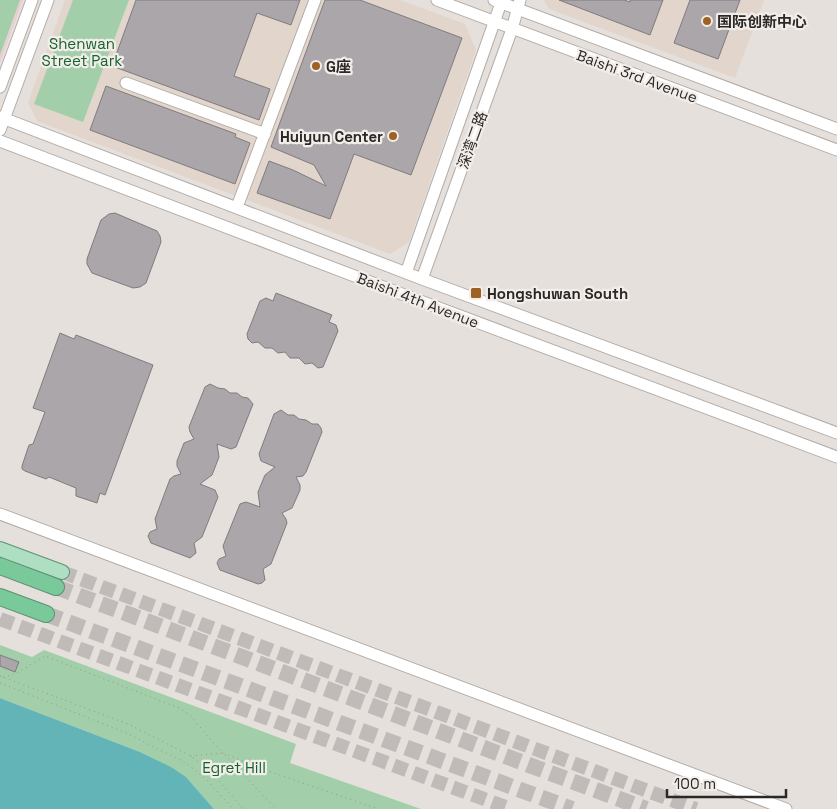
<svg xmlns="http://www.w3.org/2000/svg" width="837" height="809" viewBox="0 0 837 809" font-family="'Space Grotesk','Noto Sans SC',sans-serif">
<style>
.built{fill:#e1d5cc}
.education{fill:#eacfd2}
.green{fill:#a2cfaa}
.water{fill:#62b4b6}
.building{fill:#aba6aa;stroke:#807b7f}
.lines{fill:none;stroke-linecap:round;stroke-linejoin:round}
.major-tunnel{stroke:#c0bbb8;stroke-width:14;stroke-dasharray:14 7;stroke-linecap:butt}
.highway-tunnel{stroke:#c0bbb8;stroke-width:16;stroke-dasharray:16 8;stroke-linecap:butt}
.minor-casing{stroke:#b2ada9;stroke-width:13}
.major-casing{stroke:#5e9173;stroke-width:16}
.highway-casing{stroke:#5e9173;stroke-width:18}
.path{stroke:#969290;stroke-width:1;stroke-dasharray:1 4;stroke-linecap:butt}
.minor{stroke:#fff;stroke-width:11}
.major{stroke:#afdfc3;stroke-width:14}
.highway{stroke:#79c99b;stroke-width:16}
.poi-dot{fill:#9d6123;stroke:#f2ede9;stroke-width:2}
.labels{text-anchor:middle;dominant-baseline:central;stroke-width:4.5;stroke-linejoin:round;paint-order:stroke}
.poi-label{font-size:15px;font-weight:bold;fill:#2b2928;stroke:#f2ede9;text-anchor:start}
.park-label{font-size:15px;fill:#13632f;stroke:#f2ede9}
.street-label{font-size:15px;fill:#2b2928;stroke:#f2ede9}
</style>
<rect width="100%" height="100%" fill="#e5e0dc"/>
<path class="built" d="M65 0H400L465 24 476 50 409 242 390 254 37 121 28 103Z
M544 0H764L735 78 549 9Z"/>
<path class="education" d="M0 0H23L0 63Z"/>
<path class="green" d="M0 0H20L0 55Z
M73 0H129L83 122 34 104Z
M0 645 32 657 44 650 296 744 290 763 421 809H214L186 777 170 767 140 752 0 698Z"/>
<path class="water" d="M0 698 140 752 171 767 186 777 214 809H0Z"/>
<path class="building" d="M136 0H300L291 25 257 13 234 76 270 89 259 120 112 66Z
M325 0H360L462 38 411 175 354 154 330 219 257 193 269 161 293 170 326 186 314 165 271 147Z
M559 0H624L630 2V0H663L650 35Z
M690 0H740L718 59 674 43Z
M106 86 236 134 235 137 250 143 235 184 90 130Z
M115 213 157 231 160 236 161 242 146 283 140 287 133 288 92 273 87 264V259L101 220 109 214Z
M276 293 332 315 329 322 336 325 338 331 323 367 318 368 312 363 305 364 299 358H290L285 352 278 353 272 348H265L258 342 252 343 248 339 247 334 260 301 266 298 273 301Z
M60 333 74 339 76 335 153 365 105 495 100 493 97 503 76 496V488L49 477 46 479 25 471 22 469V466L29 445 33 444 45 412 33 408Z
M210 384 218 388 225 389 230 393H237L242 397 248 398 253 404 236 447 231 449 217 444 219 457 212 475 200 484 215 490 218 497 202 537 194 543 196 553 190 558 151 543 148 536 150 532 157 529 155 519 170 479 174 476 181 474 177 466V461L184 443 194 439 190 432 189 427 205 387Z
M281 410 288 415H294L299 419 306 420 312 424H318L321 428 322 432 306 472 303 476 296 477 300 485V490L292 508 282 513 286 519 287 523 271 564 263 569 265 580 262 583 258 584 220 570 217 563 219 559 226 556 223 546 240 504 246 502 260 507 258 492 265 475 275 467 261 461 259 454 274 414Z
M0 655 19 662 15 672 0 666Z"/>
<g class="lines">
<path class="major-tunnel" d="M62 572 696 809
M0 619 511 809"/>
<path class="highway-tunnel" d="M56 587 646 809
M46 614 572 809"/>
<g class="minor-casing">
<path id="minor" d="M437 0 837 150
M494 0 837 129
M126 83 265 134
M0 87 32 0
M0 117 422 279 837 433
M0 130 48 0
M0 141 407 296 837 457
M237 207 315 0
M406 273 502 0
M422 279 512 29 520 0
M0 514 786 809"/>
</g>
<g class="major-casing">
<path id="major" d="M0 549 62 572"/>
</g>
<g class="highway-casing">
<path id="highway" d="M0 566 56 587
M0 597 46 614"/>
</g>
<path class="path" d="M0 676 128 724 191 756 213 774 243 809
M3 677 13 675 45 656 179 708 190 715 210 739 223 753 271 772 378 809
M0 683 124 732 186 763 207 780 233 809
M225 755 276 809
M191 756 222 753"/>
<use href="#minor" class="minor"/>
<use href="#major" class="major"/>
<use href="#highway" class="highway"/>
</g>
<g class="poi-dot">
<circle cx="707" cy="21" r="5"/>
<circle cx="316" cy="66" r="5"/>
<circle cx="393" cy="136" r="5"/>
<rect x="470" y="287" width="12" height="12" rx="2.5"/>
</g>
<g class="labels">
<g class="poi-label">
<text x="717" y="21">国际创新中心</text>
<text x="326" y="66">G座</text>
<text x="383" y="136" text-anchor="end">Huiyun Center</text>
<text x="487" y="293">Hongshuwan South</text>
</g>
<g class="park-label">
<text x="82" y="43">Shenwan<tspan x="82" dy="17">Street Park</tspan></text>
<text x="234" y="767">Egret Hill</text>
</g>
<g class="street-label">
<text transform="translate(637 76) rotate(20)">Baishi 3rd Avenue</text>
<text transform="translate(472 140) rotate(-70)">深湾二路</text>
<text transform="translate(418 300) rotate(21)">Baishi 4th Avenue</text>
</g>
</g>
<path d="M667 789v8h119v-8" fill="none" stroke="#2b2928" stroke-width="2.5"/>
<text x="674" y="789" font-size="15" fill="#2b2928" stroke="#f2ede9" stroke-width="4" paint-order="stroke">100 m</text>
</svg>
